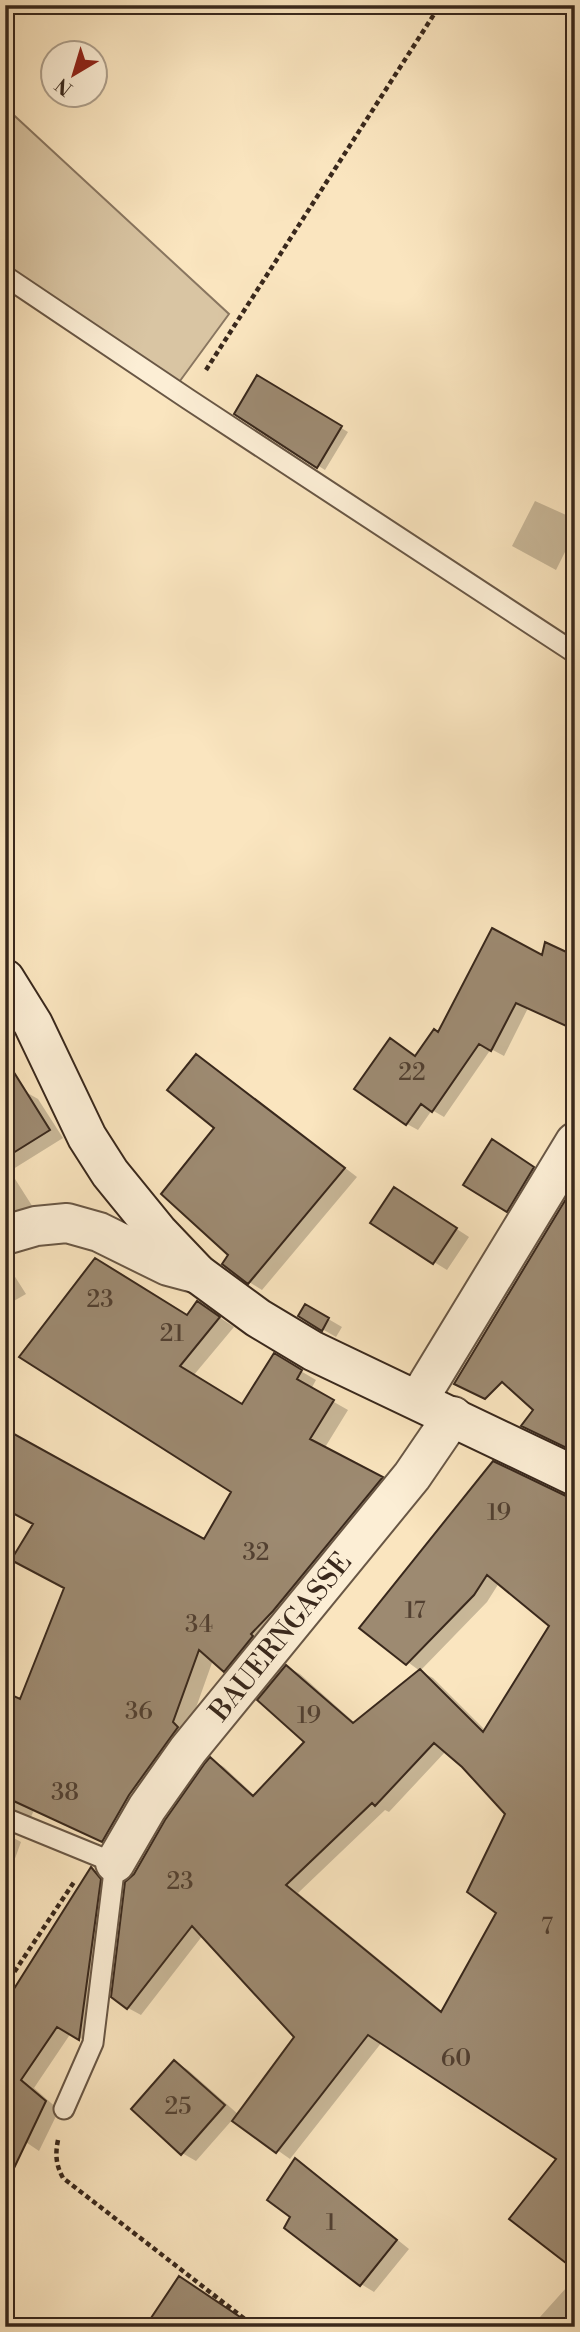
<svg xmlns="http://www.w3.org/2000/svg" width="580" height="2332" font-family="'Libre Bodoni',serif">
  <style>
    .green { fill: #d9c5a3; stroke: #897660; stroke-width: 2 }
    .shadow { fill: #0003; fill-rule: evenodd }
    .building { fill: #9d8a71; stroke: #39281c; stroke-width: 2; fill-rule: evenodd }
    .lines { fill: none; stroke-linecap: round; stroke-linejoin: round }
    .lane-casing { stroke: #695745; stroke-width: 23 }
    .street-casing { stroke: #695745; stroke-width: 42 }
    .secondary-casing { stroke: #39281c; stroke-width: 42 }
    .path { stroke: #39281c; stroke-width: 4.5; stroke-dasharray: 5 3.5; stroke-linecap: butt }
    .lane { stroke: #fceed5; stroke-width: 19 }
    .street { stroke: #fceed5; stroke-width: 38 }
    .secondary { stroke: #fceed5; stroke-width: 38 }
    .labels { text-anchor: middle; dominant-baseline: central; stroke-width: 6; stroke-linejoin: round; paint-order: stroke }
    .number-label { font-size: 24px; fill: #524031 }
    .street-label { font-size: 28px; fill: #39281c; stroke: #fceed5 }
  </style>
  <rect width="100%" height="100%" fill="#fae5bf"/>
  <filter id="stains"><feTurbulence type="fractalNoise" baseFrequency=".00286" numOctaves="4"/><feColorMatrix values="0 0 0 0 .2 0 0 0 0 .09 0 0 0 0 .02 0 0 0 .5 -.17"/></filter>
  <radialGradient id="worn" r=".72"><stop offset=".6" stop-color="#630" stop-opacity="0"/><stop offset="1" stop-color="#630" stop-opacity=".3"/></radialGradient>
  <path class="green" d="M 5,107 L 229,314 L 177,385 L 5,268 Z"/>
  <path class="shadow" d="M 258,378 L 348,432 L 325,470 L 236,414 Z
    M 535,501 L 575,519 L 575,532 L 556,570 L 512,546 Z
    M 493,931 L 528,1008 L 504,1056 L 491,1049 L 444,1117 L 432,1110 L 418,1130 L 407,1124 L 402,1047 L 417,1057 L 439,1034 Z
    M 196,1056 L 210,1064 L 357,1177 L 262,1290 L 249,1282 L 231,1255 L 216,1128 Z
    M 24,1091 L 38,1099 L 63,1138 L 10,1171 L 36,1212 L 5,1226 L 5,1103 Z
    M 492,1142 L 540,1172 L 515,1214 L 466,1184 Z
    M 408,1197 L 469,1237 L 447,1270 L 434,1262 Z
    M 5,1261 L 26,1294 L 5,1306 Z
    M 198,1303 L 234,1327 L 193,1376 L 243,1406 L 275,1356 L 316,1380 L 311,1389 L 348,1410 L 324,1449 L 397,1487 L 240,1679 L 213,1660 L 187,1733 L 118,1850 L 34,1810 L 31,1817 L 20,1814 L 12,1817 L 8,1829 L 10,1836 L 21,1842 L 5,1886 L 5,1694 L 21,1701 L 204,1542 L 234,1492 L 21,1357 L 188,1317 Z
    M 306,1306 L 342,1327 L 336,1337 L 300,1316 Z
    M 565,1497 L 558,2159 L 382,2042 L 290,2159 L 233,2119 L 196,2161 L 182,2153 L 175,2062 L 188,2070 L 239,2115 L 297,2037 L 203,1935 L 141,2015 L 128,2008 L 135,1875 L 211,1759 L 224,1767 L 255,1796 L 306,1742 L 287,1667 L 300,1674 L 355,1723 L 420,1671 L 361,1628 ZM 499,1583 L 551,1626 L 486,1731 L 433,1678 L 420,1671 L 487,1602 ZM 446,1751 L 463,1766 L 507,1813 L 498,1912 L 443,2012 L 298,1893 L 385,1810 L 389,1812 Z
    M 92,1869 L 108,1878 L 93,2045 L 71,2033 L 34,2088 L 59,2110 L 39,2151 L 5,2128 L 5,1999 L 10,2001 Z
    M 295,2160 L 308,2168 L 409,2249 L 374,2292 L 361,2284 L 293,2217 Z
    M 575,2278 L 575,2327 L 531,2327 Z"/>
  <path class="building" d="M 257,375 L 342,426 L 317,468 L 234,414 Z
    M 492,928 L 542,955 L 545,942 L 575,956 L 575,1030 L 516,1003 L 491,1051 L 479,1044 L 432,1112 L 421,1104 L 406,1125 L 354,1089 L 390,1038 L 415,1056 L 434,1029 L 438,1032 Z
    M 196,1054 L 345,1168 L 248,1284 L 222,1264 L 228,1255 L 161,1194 L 214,1128 L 167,1090 Z
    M 5,1058 L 50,1130 L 5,1158 Z
    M 492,1139 L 534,1167 L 507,1212 L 463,1185 Z
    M 575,1184 L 575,1452 L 521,1426 L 533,1410 L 502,1382 L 485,1399 L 454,1384 Z
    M 394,1187 L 457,1228 L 433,1264 L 370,1223 Z
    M 95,1258 L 187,1315 L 197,1301 L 220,1317 L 180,1366 L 242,1404 L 274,1353 L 302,1370 L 297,1379 L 334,1400 L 310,1439 L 383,1477 L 273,1611 L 251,1634 L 253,1636 L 224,1672 L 199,1650 L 173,1722 L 178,1727 L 129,1795 L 102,1842 L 5,1797 L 5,1692 L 20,1699 L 64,1588 L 11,1560 L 33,1524 L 5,1509 L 5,1429 L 204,1539 L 231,1492 L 19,1357 Z
    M 305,1304 L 329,1318 L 322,1331 L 298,1316 Z
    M 493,1461 L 566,1496 L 575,1498 L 575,2270 L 509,2219 L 556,2159 L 368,2035 L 276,2153 L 232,2121 L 294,2037 L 192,1926 L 127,2009 L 111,1997 L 125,1882 L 134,1874 L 165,1820 L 205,1763 L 210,1757 L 253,1796 L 304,1742 L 257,1700 L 286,1665 L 353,1723 L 420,1669 L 483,1732 L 549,1626 L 487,1575 L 474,1595 L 406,1665 L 359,1628 ZM 434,1743 L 462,1767 L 505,1814 L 467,1892 L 496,1913 L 441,2012 L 286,1885 L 372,1803 L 375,1806 Z
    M 91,1867 L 101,1879 L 79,2040 L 57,2027 L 21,2080 L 46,2101 L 5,2187 L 5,2003 Z
    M 174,2060 L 225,2105 L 181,2155 L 131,2109 Z
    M 295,2158 L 397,2240 L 360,2286 L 284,2228 L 290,2217 L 267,2200 Z
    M 179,2276 L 255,2327 L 145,2327 Z"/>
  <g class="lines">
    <defs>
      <path id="lane" d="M 5,276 L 188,399 L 575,653
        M 5,1818 L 115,1863 L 93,2043 L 64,2109"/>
      <path id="street" d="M 5,1235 L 36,1226 L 67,1223 L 99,1232 L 168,1266 L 198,1274
        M 418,1400 L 575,1142
        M 115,1863 L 147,1808 L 188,1750 L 412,1476 L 453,1416"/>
      <path id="secondary" d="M 5,979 L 33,1024 L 87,1137 L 110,1173 L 158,1232 L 198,1274 L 258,1318 L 313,1351 L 575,1476"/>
    </defs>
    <use href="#lane" class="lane-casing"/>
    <use href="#street" class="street-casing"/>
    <use href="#secondary" class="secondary-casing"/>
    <path class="path" d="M 206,370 L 440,5
      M 5,1986 L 74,1882
      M 58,2140 C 55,2155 56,2165 63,2178 L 255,2327"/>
    <use href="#lane" class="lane"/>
    <use href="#street" class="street"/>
    <use href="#secondary" class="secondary"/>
  </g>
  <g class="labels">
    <g class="number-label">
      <text x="412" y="1073">22</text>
      <text x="100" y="1300">23</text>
      <text x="172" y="1334">21</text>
      <text x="499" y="1513">19</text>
      <text x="256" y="1553">32</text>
      <text x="415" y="1611">17</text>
      <text x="199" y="1625">34</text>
      <text x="139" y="1712">36</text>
      <text x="309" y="1716">19</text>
      <text x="65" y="1793">38</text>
      <text x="180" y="1882">23</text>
      <text x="547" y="1927">7</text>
      <text x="456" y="2059">60</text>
      <text x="178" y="2107">25</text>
      <text x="331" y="2223">1</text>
    </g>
    <g class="street-label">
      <text transform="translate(281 1637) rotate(-51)">BAUERNGASSE</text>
    </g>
  </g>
  <rect width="580" height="2332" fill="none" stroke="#fae5bf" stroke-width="28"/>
  <rect x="7" y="7" width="566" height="2318" fill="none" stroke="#39281c" stroke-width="3.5"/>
  <rect x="14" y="14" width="552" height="2304" fill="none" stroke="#39281c" stroke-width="2"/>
  <g transform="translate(74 74) rotate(218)"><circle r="33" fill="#fceed5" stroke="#ae9f8b" stroke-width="2"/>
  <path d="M0-5L12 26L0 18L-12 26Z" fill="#8f2418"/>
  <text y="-10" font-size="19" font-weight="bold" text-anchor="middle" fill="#39281c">N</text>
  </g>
  <rect width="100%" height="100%" filter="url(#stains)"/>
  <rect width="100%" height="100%" fill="url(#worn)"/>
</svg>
